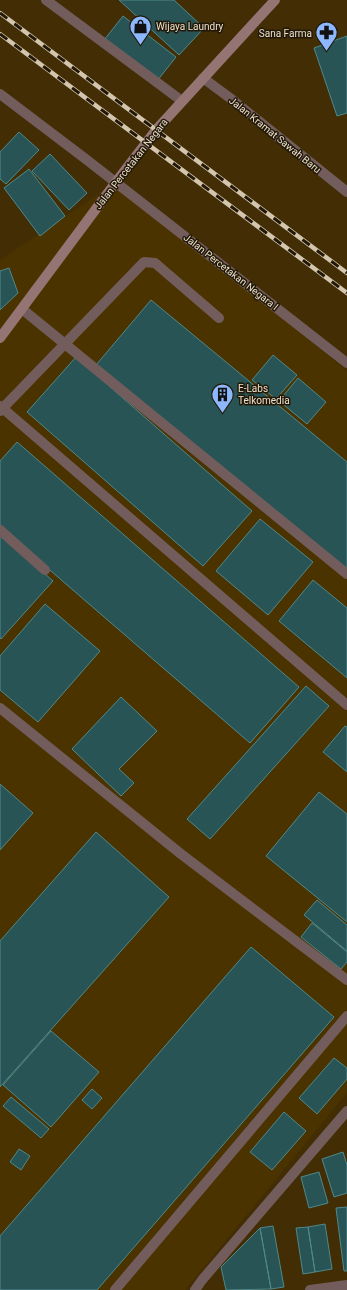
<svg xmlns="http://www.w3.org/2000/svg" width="347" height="1290" font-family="Roboto,sans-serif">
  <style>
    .built { fill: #4b3300 }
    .building { fill: #285456; stroke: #4f898b }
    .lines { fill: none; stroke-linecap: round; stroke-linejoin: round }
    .service { stroke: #725d5c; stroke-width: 10 }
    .minor { stroke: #725d5c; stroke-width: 10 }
    .tertiary { stroke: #725d5c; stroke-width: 10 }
    .secondary { stroke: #957474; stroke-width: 10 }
    .rail-casing { stroke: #d3c5ae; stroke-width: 4.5 }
    .rail { stroke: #211808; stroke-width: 3; stroke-dasharray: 9; stroke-linecap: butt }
    .labels { text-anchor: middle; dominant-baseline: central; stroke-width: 3; stroke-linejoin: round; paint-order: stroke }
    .poi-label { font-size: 10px; fill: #ede0cc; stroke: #211808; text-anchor: start }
    .street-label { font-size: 10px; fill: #ede0cc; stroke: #211808 }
  </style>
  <rect width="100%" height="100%" fill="#422d05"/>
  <path class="built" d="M 118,181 L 347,371 L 347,1093 L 185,1290 L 0,1290 L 0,260 Z"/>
  <path class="building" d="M 119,0 L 174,0 L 204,28 L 179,55 Z
    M 123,16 L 176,57 L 157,81 L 104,40 Z
    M 347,36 L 347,113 L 337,116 L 314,48 Z
    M 19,132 L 39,150 L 6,184 L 0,179 L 0,152 Z
    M 50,154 L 87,193 L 69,210 L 32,171 Z
    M 29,169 L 65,216 L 40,236 L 4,188 Z
    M 9,268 L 18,293 L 0,310 L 0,271 Z
    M 151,300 L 347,462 L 347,573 L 96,365 Z
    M 273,355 L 297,375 L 276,399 L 252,380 Z
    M 76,357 L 252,511 L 203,566 L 27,412 Z
    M 298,378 L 326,402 L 307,424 L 279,401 Z
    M 17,442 L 299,687 L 250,743 L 0,527 L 0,461 Z
    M 260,519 L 313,562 L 268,615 L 216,571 Z
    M 0,534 L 53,581 L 1,639 L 0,638 Z
    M 313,580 L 347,608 L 347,678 L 279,621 Z
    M 45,604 L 100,651 L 38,722 L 0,690 L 0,656 Z
    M 306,686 L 329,706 L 210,839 L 187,819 Z
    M 121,697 L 157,731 L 119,769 L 134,783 L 121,796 L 72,749 Z
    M 345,726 L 347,727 L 347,772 L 323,752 Z
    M 0,784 L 33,813 L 0,850 Z
    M 319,792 L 347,814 L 347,922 L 266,856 Z
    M 96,832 L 169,897 L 0,1087 L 0,941 Z
    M 317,900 L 347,925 L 347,951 L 304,915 Z
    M 312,923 L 347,952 L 347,962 L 341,969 L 301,937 Z
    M 251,947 L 334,1017 L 97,1290 L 0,1290 L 0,1236 Z
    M 51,1031 L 99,1072 L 51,1127 L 3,1085 Z
    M 334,1058 L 347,1068 L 347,1079 L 317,1114 L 299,1098 Z
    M 92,1089 L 102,1098 L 92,1109 L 82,1100 Z
    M 11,1097 L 49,1129 L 41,1138 L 3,1106 Z
    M 284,1112 L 306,1131 L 272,1170 L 250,1152 Z
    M 19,1149 L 30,1156 L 21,1170 L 10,1162 Z
    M 343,1152 L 347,1165 L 347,1193 L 334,1197 L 322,1159 Z
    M 319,1172 L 328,1203 L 309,1208 L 301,1177 Z
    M 347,1207 L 347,1271 L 344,1271 L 336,1208 Z
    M 325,1224 L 332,1269 L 315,1272 L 308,1227 Z
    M 273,1226 L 284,1287 L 271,1289 L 260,1228 Z
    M 308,1227 L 315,1272 L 303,1274 L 296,1228 Z
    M 260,1228 L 271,1289 L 226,1290 L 221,1267 Z"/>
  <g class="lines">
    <path class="service" d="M 22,309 L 347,574
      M 0,406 L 347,705
      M 0,411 L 144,262 L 155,263 L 219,318
      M 0,530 L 45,570
      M 0,708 L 181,854 L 347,980
      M 115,1290 L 347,1016"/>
    <path class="minor" d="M 46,0 L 182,101
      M 0,94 L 87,160 L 347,363
      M 195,1290 L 202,1280 L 347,1111
      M 310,1290 L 347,1285"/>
    <path class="tertiary" d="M 203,78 L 230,98 L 347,192"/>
    <path class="secondary" d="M 0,338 L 116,182 L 156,130 L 275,0"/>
    <defs>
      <path id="rail" d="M 0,13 L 347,273
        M 0,34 L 347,293"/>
    </defs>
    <use href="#rail" class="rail-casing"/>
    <use href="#rail" class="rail"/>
  </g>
  <defs>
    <symbol id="shop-pin" viewBox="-11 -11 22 30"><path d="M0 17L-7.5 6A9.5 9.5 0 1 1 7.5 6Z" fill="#8eb8fd" stroke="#211808"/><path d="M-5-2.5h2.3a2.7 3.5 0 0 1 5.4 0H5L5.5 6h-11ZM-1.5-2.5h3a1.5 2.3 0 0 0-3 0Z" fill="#111"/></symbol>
    <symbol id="pharmacy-pin" viewBox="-11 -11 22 30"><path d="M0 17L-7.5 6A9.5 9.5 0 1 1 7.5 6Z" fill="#8eb8fd" stroke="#211808"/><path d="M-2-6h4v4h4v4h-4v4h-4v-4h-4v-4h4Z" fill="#111"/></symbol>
    <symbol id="building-pin" viewBox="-11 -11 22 30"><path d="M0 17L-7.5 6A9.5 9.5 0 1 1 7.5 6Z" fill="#8eb8fd" stroke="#211808"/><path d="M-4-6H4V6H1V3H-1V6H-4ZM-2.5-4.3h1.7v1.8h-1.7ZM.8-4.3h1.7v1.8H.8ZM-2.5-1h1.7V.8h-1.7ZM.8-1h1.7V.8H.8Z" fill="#111"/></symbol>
  </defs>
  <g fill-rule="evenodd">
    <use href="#shop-pin" x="128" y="14" width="25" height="34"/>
    <use href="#pharmacy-pin" x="314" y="20" width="25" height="34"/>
    <use href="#building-pin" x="210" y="382" width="25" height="34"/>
  </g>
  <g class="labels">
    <g class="poi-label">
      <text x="156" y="26">Wijaya Laundry</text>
      <text x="312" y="33" text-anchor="end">Sana Farma</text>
      <text x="238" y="388">E-Labs<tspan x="238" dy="12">Telkomedia</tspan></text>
    </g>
    <g class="street-label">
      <text transform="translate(275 135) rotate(39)">Jalan Kramat Sawah Baru</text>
      <text transform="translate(131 164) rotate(-52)">Jalan Percetakan Negara</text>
      <text transform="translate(231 272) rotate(38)">Jalan Percetakan Negara I</text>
    </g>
  </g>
</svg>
